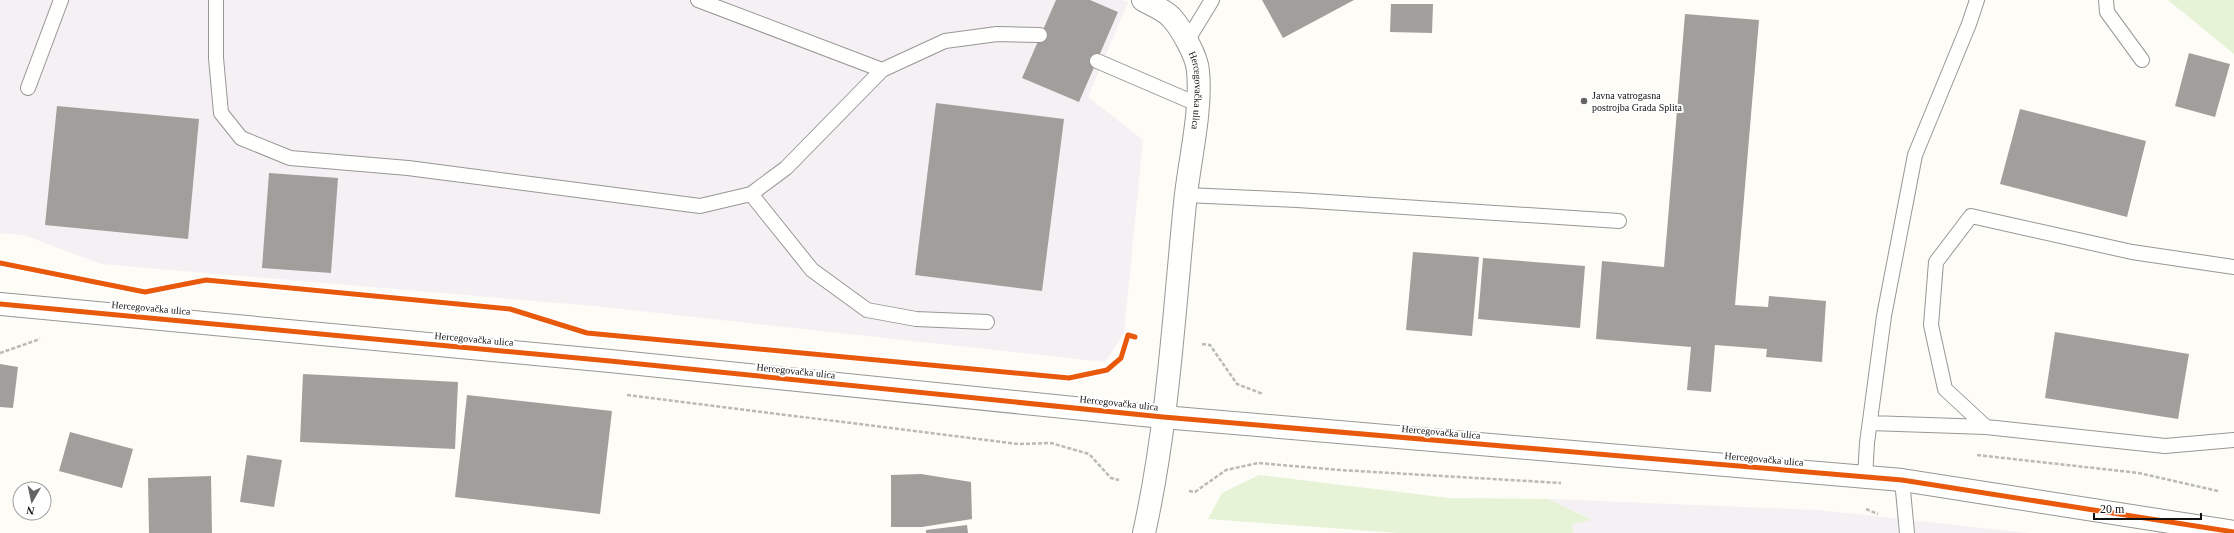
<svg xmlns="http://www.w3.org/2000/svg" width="2234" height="533" font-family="Georgia,serif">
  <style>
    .industrial { fill: #f5f0f3 }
    .green { fill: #e7f3d7 }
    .building { fill: #a19f9c }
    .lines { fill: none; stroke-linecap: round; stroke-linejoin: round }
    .service-casing { stroke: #979795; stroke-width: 16 }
    .minor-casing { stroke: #979795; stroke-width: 24 }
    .path { stroke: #b9b9b8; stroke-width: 2.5; stroke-dasharray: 4 2; stroke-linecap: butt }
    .service { stroke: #fffffe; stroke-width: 14 }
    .minor { stroke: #fffffe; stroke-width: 22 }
    .cycleway-casing { stroke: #fff; stroke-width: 8 }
    .cycleway { stroke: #e8590c; stroke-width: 5 }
    .poi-dot { fill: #646362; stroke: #fff; stroke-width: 1.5 }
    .labels { text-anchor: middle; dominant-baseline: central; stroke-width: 4; stroke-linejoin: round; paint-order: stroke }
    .street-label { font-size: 10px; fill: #111; stroke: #fff }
    .poi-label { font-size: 10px; fill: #111; stroke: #fff; text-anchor: start }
  </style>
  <rect width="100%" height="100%" fill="#fdfcf7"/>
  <path class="industrial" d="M 0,0 L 1122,0 L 1128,2 L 1088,97 L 1143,140 L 1124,333 L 1105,362 L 594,306 L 101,264 L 24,235 L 0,233 Z
    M 1548,499 L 1818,510 L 2028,533 L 1573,533 L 1572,524 L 1591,519 Z"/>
  <path class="green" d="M 2168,0 L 2234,0 L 2234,54 Z
    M 1259,475 L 1449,498 L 1548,499 L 1592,520 L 1572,524 L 1573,533 L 1398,533 L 1208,519 L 1222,493 Z"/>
  <path class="building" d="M 1056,0 L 1090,0 L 1118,12 L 1079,102 L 1022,78 Z
    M 1262,0 L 1354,0 L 1283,38 Z
    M 1391,4 L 1433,4 L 1432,33 L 1390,32 Z
    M 1685,14 L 1759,20 L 1735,305 L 1768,307 L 1769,296 L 1826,301 L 1822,362 L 1766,357 L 1767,349 L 1715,345 L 1711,392 L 1687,390 L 1691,347 L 1596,339 L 1602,261 L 1664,267 Z
    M 2189,53 L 2230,64 L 2215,117 L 2175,106 Z
    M 936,103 L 1064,119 L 1042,291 L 915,275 Z
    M 57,106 L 199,119 L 188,239 L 45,225 Z
    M 2020,109 L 2146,141 L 2127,217 L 2000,184 Z
    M 269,173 L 338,178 L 331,273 L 262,268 Z
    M 1413,252 L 1479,257 L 1472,336 L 1406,330 Z
    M 1483,258 L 1585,266 L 1580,328 L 1478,319 Z
    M 2055,332 L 2189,354 L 2178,419 L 2045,398 Z
    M 0,364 L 18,367 L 13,408 L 0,407 Z
    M 303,374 L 458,382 L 455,449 L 300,442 Z
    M 467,395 L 612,411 L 600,514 L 455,497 Z
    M 70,432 L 133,449 L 122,488 L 59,471 Z
    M 247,455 L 282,460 L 274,507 L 240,502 Z
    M 921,474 L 971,482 L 972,519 L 922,527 L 891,527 L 891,475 Z
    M 211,476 L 212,533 L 149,533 L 148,478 Z
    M 967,525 L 968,533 L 926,533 L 926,530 Z"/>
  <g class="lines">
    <defs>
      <path id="service" d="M 216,0 L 216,58 L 221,113 L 241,138 L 290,158 L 408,168 L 700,206 L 751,194 L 786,168 L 882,70
        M 698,0 L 882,70 L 945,41 L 997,34 L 1040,35
        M 2106,0 L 2107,12 L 2142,60
        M 1187,41 L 1212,0
        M 1097,61 L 1197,104
        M 28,88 L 61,0
        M 751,194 L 812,270 L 867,310 L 916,319 L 987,322
        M 1186,195 L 1297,200 L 1619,221
        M 1870,423 L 1986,427 L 2165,446 L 2234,440
        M 1986,427 L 1945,389 L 1931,325 L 1936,262 L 1971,216 L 2132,252 L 2234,267
        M 1865,477 L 1867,443 L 1884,316 L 1915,155 L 1969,24 L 1977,0
        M 1902,480 L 1907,533"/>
      <g id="minor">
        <path id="s1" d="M 1143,0 C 1152,5 1164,10 1171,17 C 1181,28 1197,56 1198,71 C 1202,111 1189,162 1185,203 C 1174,313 1168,425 1144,533"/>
        <path d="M 0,304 L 610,361 L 1163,417 L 1902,480 L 2234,532"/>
      </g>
    </defs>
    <use href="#service" class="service-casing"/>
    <use href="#minor" class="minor-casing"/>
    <path class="path" d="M 0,263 L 84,280
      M 166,288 L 206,280 L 390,296 L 510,309 L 560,324
      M 1202,344 L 1210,345 L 1237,384 L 1263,394
      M 0,353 L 40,339
      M 1077,376 C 1111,368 1116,370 1128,335 L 1135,337
      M 627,395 L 1018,444 L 1051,443 L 1089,454 L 1111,478 L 1119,480
      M 1977,455 L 2139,473 L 2218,491
      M 1189,491 L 1195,492 L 1226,470 L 1258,463 L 1340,470 L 1561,483
      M 1866,509 L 1878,514"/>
    <use href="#service" class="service"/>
    <use href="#minor" class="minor"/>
    <defs>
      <path id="cycleway" d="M 0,263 L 145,292 L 206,280 L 510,309 L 587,333 L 1069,378 L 1107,370 L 1121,358 L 1128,335 L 1135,337
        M 0,304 L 610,361 L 1163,417 L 1902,480 L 2234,532"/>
    </defs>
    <use href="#cycleway" class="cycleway-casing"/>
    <use href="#cycleway" class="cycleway"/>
  </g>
  <circle class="poi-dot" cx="1584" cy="101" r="4"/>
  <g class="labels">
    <g class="street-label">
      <text stroke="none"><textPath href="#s1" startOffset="113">Hercegovačka ulica</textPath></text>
      <text transform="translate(151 308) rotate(5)">Hercegovačka ulica</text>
      <text transform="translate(474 339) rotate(5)">Hercegovačka ulica</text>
      <text transform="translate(796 371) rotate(6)">Hercegovačka ulica</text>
      <text transform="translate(1119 403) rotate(6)">Hercegovačka ulica</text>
      <text transform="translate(1441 432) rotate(5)">Hercegovačka ulica</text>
      <text transform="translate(1764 459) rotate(5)">Hercegovačka ulica</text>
    </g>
    <g class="poi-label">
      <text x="1592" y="95">Javna vatrogasna<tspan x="1592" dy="12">postrojba Grada Splita</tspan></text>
    </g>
  </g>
  <g transform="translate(32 501) rotate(189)"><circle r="19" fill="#ffffff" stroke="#a0a0a0"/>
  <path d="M0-3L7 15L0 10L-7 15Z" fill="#646362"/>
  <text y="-6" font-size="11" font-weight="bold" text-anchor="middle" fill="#111111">N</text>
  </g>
  <path d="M2094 513v6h107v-6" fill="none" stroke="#111111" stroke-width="2"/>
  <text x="2100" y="513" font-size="12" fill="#111111" stroke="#ffffff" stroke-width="3" paint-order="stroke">20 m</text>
</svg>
